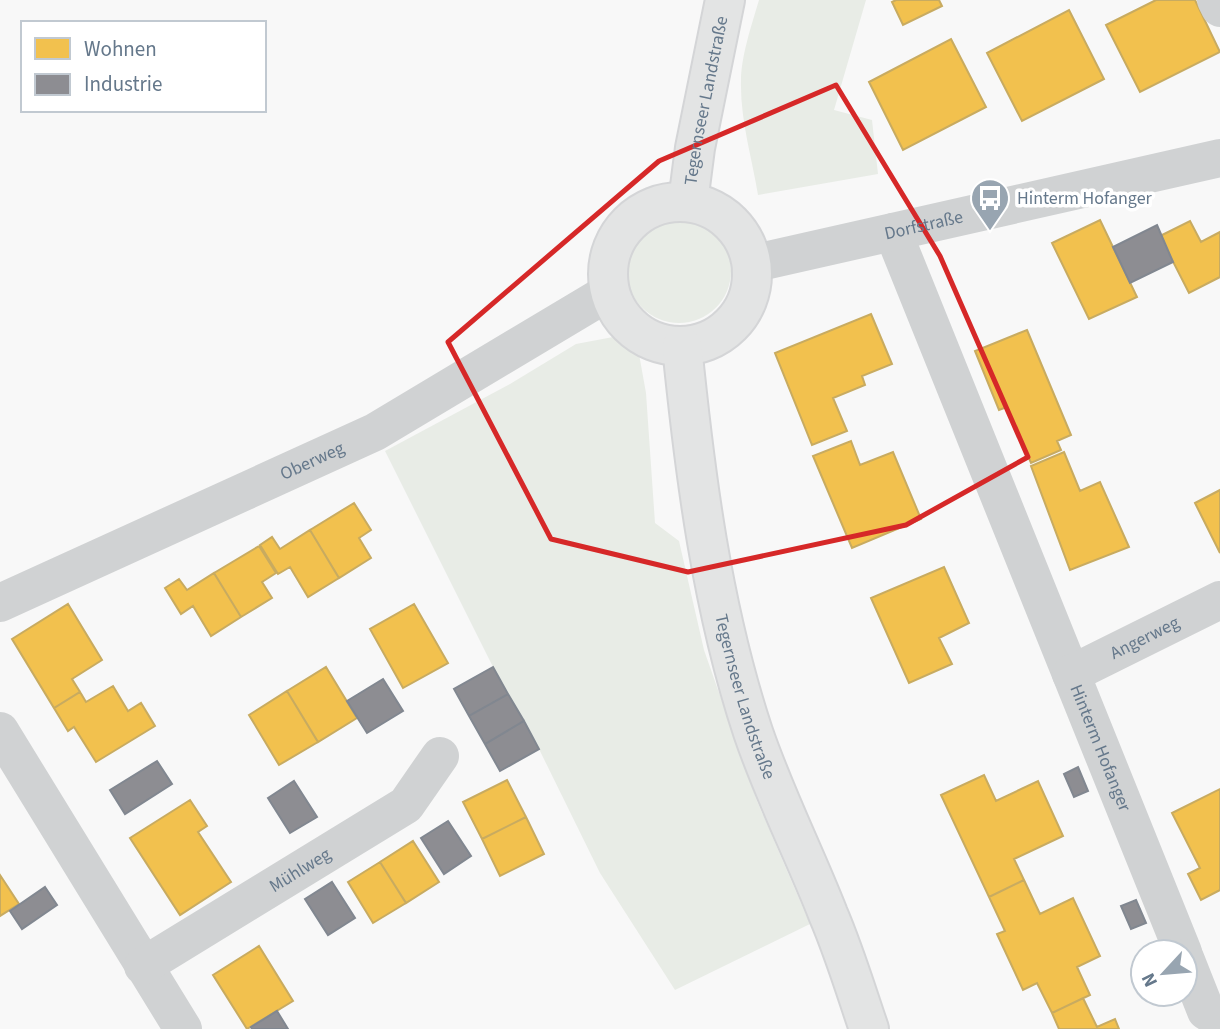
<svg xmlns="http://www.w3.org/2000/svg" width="1220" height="1029" font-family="'Source Sans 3',sans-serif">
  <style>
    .green { fill: #e8ece6 }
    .homes { fill: #f2c14e; stroke: #c8ab60; stroke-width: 2 }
    .industry { fill: #8d8d92; stroke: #818790; stroke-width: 2 }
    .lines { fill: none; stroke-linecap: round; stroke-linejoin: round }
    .major-casing { stroke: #d4d5d7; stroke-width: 42 }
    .minor { stroke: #d0d2d3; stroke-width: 38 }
    .major { stroke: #e3e4e4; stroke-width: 38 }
    .marked { fill: none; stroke: #d62828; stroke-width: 5; stroke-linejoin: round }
    .labels { text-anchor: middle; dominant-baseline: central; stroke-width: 7; stroke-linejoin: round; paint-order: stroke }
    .street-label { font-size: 18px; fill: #65788b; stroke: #fff }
    .poi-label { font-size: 18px; fill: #65788b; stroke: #fff; text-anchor: start }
  </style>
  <rect width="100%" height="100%" fill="#f8f8f8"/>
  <path class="green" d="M 759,0 L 866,0 L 834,110 L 872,120 L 878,174 L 758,195 C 752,158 740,119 741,81 C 741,56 752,24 759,0 Z
    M627 271a52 52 0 1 1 104 0a52 52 0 1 1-104 0Z
    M 613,337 L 639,354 L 646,393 L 655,523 L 679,541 L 704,650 L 757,801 L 810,924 L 675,990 L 600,873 L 539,749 L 493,667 L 385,451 L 510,384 L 576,344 Z"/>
  <path class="homes" d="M 896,0 L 939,0 L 942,6 L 903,25 L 892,2 Z
    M 1156,0 L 1195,0 L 1220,52 L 1140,92 L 1106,25 Z
    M 1069,10 L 1104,79 L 1022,121 L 987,53 Z
    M 951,39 L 986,107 L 903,150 L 869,82 Z
    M 1100,220 L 1137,297 L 1089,319 L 1052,243 Z
    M 1190,221 L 1201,242 L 1220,232 L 1220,277 L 1189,293 L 1160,236 Z
    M 871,314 L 892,364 L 862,376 L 865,385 L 833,398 L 847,431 L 812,445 L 775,353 Z
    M 1027,330 L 1071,435 L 1057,441 L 1061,450 L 1031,463 L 1007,407 L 999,410 L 975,351 Z
    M 851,441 L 860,465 L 893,452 L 921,519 L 852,548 L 813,456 Z
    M 1064,452 L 1080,491 L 1100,482 L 1129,547 L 1070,570 L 1031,466 Z
    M 1220,490 L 1220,553 L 1195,503 Z
    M 354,503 L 371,530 L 359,538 L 371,558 L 339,578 L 310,530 Z
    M 310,530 L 339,578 L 308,597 L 290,567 L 278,574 L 260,545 L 272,537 L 280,549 Z
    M 259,546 L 276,573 L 262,582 L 272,598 L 241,617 L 214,573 Z
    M 944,567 L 969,623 L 939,638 L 952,664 L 909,683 L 871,598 Z
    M 214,573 L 241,617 L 211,636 L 193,606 L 181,614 L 165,588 L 179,579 L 187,590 Z
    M 68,604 L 102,660 L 72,679 L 80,692 L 54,708 L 12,639 Z
    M 414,604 L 448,663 L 403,688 L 370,629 Z
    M 326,667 L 357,718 L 318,742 L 287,691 Z
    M 113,686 L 128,711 L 141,703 L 155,726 L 96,762 L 74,727 L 68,731 L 54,708 L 80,692 L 86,702 Z
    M 287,691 L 318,742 L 279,765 L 249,715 Z
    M 984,775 L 996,801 L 1038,781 L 1063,836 L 1014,859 L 1024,880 L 989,897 L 941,795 Z
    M 507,780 L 526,817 L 482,839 L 463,802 Z
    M 1220,789 L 1220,890 L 1201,900 L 1188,874 L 1200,868 L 1172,813 Z
    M 190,800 L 207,826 L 198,832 L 231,882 L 180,915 L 130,838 Z
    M 526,817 L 544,854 L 500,876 L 482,839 Z
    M 413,841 L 439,882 L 406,903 L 380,862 Z
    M 380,862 L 406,903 L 373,923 L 348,882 Z
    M 0,875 L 19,904 L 0,916 Z
    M 1024,880 L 1040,914 L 1073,898 L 1100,956 L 1077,967 L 1090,995 L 1052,1013 L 1037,983 L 1023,990 L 997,934 L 1005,931 L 989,897 Z
    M 259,946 L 293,1001 L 247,1029 L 213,975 Z
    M 1083,998 L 1097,1027 L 1115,1019 L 1119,1029 L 1059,1029 L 1052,1013 Z"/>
  <path class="industry" d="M 1157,225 L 1173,262 L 1130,283 L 1113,247 Z
    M 493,667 L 508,694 L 469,716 L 454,689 Z
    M 383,679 L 403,711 L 367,733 L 347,701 Z
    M 508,694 L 524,721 L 485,744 L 469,716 Z
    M 524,721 L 539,749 L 500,771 L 485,744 Z
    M 157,761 L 172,784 L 125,814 L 110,790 Z
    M 1078,767 L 1088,791 L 1074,797 L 1064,774 Z
    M 294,781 L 317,817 L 290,833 L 268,798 Z
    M 448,821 L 471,856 L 444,874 L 421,838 Z
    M 332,882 L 355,918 L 328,935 L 305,899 Z
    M 45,887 L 57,905 L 22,929 L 10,911 Z
    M 1136,900 L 1146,923 L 1131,929 L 1121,906 Z
    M 277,1011 L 288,1029 L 252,1029 L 251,1027 Z"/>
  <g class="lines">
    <defs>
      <g id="major">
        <path id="s6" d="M 688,202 L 695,148 L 725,0"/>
        <circle cx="680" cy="274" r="72"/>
        <path id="s7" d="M 682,346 C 695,476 712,608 753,732 C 774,794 804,853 828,914 C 844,951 856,991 869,1029"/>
      </g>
    </defs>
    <use href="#major" class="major-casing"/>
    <g class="minor">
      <path d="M 1216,0 L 1220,8"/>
      <path id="s1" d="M 893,232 L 1183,952"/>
      <path id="s2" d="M 751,264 L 1220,158"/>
      <path id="s3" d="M 0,603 L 375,432 L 609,292"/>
      <path id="s4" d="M 1071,674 L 1220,600"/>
      <path d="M 0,731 L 183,1029"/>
      <path d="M 1185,958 L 1206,1011 L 1220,1020"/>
      <path id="s5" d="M 143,966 L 406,805 L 440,756"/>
    </g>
    <use href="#major" class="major"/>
  </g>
  <path class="marked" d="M 836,85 L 940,256 L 1028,457 L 906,525 L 688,572 L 551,539 L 448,342 L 659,161 Z"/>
  <defs>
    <symbol id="bus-pin" viewBox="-11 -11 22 30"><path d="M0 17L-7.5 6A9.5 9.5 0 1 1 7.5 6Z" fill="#98a5b1" stroke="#fff"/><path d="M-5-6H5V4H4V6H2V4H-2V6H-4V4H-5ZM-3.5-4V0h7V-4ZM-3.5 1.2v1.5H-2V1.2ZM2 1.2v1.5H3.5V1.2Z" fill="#fff"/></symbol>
  </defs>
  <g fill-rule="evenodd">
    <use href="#bus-pin" x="968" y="176" width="44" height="60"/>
  </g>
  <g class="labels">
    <g class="street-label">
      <text stroke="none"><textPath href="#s6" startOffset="103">Tegernseer Landstraße</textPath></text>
      <text stroke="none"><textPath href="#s2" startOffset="177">Dorfstraße</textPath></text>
      <text stroke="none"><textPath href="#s3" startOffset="343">Oberweg</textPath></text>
      <text stroke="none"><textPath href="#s4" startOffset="82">Angerweg</textPath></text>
      <text stroke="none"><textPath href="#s7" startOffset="357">Tegernseer Landstraße</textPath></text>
      <text stroke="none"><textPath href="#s1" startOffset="556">Hinterm Hofanger</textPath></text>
      <text stroke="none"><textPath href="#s5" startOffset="184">Mühlweg</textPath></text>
    </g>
    <g class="poi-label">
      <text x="1017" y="198">Hinterm Hofanger</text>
    </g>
  </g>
  <rect x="21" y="21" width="245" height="91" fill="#ffffff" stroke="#c1c9d1" stroke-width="2"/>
  <rect x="35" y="38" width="35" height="21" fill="#f2c14e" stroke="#c1c9d1" stroke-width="2"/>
  <text x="84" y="56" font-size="21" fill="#65788b">Wohnen</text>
  <rect x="35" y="74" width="35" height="21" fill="#8d8d92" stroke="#c1c9d1" stroke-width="2"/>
  <text x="84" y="91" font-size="21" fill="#65788b">Industrie</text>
  <g transform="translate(1164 973) rotate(244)"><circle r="33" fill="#ffffff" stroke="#c1c9d1" stroke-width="2"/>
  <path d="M0-5L12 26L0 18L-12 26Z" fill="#98a5b1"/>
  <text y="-10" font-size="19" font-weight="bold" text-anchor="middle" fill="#65788b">N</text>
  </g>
</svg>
